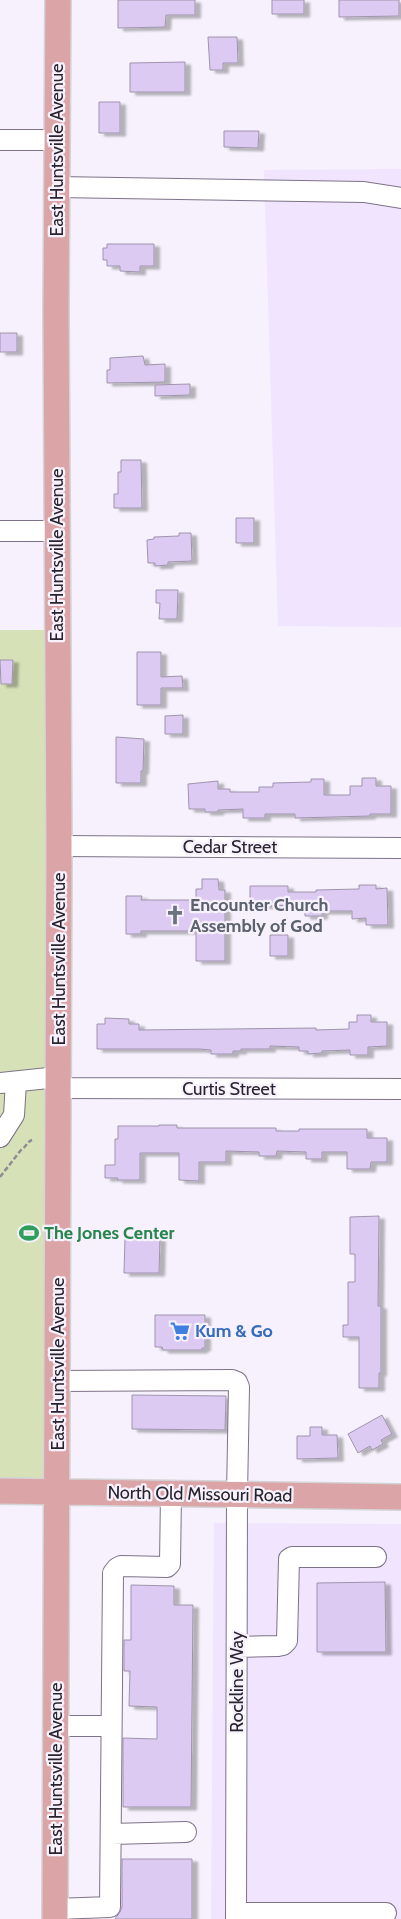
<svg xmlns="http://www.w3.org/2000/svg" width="401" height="1919" font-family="Cabin,sans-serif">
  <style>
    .built { fill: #f1e4ff }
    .green { fill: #d6e1b7 }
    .building { fill: #dccaf2; stroke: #9f94ac; filter: url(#shadow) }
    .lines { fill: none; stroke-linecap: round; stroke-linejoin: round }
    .minor-casing { stroke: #7d7289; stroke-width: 22 }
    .major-casing { stroke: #d4d3d5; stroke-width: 28 }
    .path { stroke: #8f8b95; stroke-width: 2.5; stroke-dasharray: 5 2.5; stroke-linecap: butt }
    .minor { stroke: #fff; stroke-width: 20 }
    .major { stroke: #dba4a6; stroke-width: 25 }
    .labels { text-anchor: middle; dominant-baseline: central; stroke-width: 4.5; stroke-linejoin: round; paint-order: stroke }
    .street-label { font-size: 18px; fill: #28242d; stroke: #f6f1fc }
    .worship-label { font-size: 18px; font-weight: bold; fill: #5b616d; stroke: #f6f1fc; text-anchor: start }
    .leisure-label { font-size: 18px; font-weight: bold; fill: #27864d; stroke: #f6f1fc; text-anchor: start }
    .shop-label { font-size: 18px; font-weight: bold; fill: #366cbe; stroke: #f6f1fc; text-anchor: start }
  </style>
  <defs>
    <filter id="shadow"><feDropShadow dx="5.5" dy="3" stdDeviation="1" flood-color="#0004"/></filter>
  </defs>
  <rect width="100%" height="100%" fill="#f6f1fc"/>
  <path class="built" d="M 401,169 L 401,627 L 278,626 L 264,170 Z
    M 214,1523 L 401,1524 L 401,1919 L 211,1919 Z"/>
  <path class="green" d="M 0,630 L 57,630 L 57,1493 L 0,1491 Z"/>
  <path class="building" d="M 118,0 L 195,0 L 195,15 L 166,15 L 165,27 L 118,28 Z
    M 272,0 L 304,0 L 304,14 L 272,14 Z
    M 339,0 L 399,0 L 399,16 L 339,17 Z
    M 208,37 L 237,37 L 238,63 L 223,63 L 223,70 L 210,70 Z
    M 185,62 L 185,92 L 130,92 L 130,63 Z
    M 99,102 L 120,102 L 120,133 L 99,133 Z
    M 224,131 L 259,131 L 258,148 L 224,147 Z
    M 107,244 L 154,244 L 154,266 L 140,266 L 140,272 L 120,271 L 120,266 L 107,266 L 107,260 L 103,260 L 103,248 L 107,248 Z
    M 0,333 L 17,333 L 17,352 L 0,352 Z
    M 143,356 L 145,365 L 165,364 L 165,382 L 107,383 L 107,370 L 110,370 L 110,358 Z
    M 190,384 L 190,395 L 155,396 L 155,385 Z
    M 121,460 L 141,460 L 142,508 L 114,508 L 114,494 L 118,494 L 118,472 L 121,472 Z
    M 236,518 L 254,518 L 254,543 L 236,543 Z
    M 179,533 L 191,533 L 192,561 L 168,562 L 168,565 L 155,566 L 155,563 L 148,563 L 147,540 L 154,539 L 154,537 L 179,536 Z
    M 156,590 L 178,590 L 177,619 L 159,619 L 160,603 L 156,603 Z
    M 137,652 L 161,652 L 161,677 L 182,676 L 183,688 L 161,688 L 161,705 L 137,705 Z
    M 0,660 L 13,660 L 12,684 L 1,684 Z
    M 183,715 L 183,734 L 165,734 L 165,716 Z
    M 116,737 L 144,739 L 143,771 L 141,771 L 141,783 L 116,783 Z
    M 362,778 L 376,778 L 376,786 L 391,786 L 391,814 L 370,814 L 370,816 L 295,818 L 295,814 L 265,814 L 265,818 L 243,818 L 243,809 L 218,810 L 218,812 L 205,812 L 205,809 L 189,809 L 188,784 L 218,781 L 218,789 L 230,789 L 230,792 L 259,792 L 259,787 L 273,787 L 273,783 L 311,782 L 311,779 L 324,779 L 324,795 L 350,795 L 350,786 L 362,786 Z
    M 202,879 L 218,879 L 219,890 L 225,890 L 225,961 L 196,961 L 196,931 L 141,931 L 141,934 L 126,934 L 126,896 L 142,896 L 141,900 L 196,900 L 196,889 L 202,889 Z
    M 359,885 L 376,885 L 376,889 L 387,888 L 388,925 L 366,925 L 366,918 L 352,919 L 352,911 L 322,911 L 322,916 L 305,916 L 305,910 L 300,910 L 300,906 L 250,905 L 250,886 L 288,886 L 288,892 L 316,892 L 316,890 L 359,889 Z
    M 270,935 L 288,935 L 288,956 L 270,956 Z
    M 357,1015 L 371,1015 L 371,1022 L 387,1022 L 387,1046 L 368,1047 L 368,1055 L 350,1055 L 350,1050 L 322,1051 L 322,1053 L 308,1054 L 308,1051 L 299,1051 L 299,1047 L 270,1046 L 270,1049 L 241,1049 L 241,1051 L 233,1051 L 233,1054 L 211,1054 L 211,1050 L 199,1049 L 97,1049 L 97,1024 L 105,1024 L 105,1018 L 129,1019 L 129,1024 L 139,1024 L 139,1030 L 316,1028 L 316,1030 L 349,1029 L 349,1022 L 357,1022 Z
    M 159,1125 L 177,1125 L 177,1128 L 276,1128 L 276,1131 L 299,1131 L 299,1129 L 367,1129 L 367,1138 L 387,1138 L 387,1162 L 371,1162 L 370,1169 L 347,1169 L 347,1152 L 322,1152 L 322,1159 L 306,1159 L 306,1152 L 277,1151 L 276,1156 L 259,1156 L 259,1152 L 226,1151 L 226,1162 L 199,1162 L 199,1181 L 179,1180 L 179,1153 L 140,1153 L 140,1180 L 117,1180 L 118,1178 L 105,1178 L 105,1165 L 115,1165 L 115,1139 L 118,1139 L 118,1126 L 159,1126 Z
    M 379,1216 L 378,1306 L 381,1306 L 381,1373 L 379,1373 L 379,1388 L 359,1388 L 359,1337 L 343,1337 L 343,1325 L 348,1325 L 348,1282 L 355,1282 L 355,1254 L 350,1254 L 350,1217 Z
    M 125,1238 L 160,1238 L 159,1273 L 124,1273 Z
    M 155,1315 L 205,1315 L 205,1348 L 202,1348 L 202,1350 L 163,1350 L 162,1347 L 155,1347 Z
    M 132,1395 L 226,1396 L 225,1430 L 132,1429 Z
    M 382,1415 L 392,1434 L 381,1440 L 383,1444 L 372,1450 L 370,1446 L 358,1453 L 348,1434 Z
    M 310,1427 L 322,1427 L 322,1435 L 337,1435 L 338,1458 L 297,1459 L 297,1436 L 310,1436 Z
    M 385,1582 L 386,1652 L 317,1652 L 317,1583 Z
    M 131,1585 L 174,1586 L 174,1605 L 193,1605 L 191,1807 L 123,1807 L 123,1738 L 157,1739 L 157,1707 L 129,1706 L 130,1671 L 124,1671 L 124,1640 L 131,1640 Z
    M 122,1859 L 192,1859 L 192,1919 L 115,1919 L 120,1912 L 122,1907 Z"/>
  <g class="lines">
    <defs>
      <path id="minor" d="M 0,140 L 57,140
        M 57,187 L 364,192 L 401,198
        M 0,531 L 58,531
        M 59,846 L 401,848
        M 0,1083 L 58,1077
        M 58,1088 L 401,1089
        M 0,1137 L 14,1115 L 16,1082
        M 58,1381 L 232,1380 L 237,1382 L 239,1387 L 237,1495 L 236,1919
        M 237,1647 L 278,1646 L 283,1645 L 287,1641 L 289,1559 L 292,1557 L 376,1557
        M 56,1726 L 111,1726
        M 111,1834 L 186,1832
        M 55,1909 L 110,1907 L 113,1573 L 117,1568 L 121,1566 L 167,1567 L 170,1564 L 171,1494
        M 236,1913 L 386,1913"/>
      <path id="major" d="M 0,1491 L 401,1497
        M 55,1919 L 59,846 L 56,310 L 58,0"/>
    </defs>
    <use href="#minor" class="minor-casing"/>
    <use href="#major" class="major-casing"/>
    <path class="path" d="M 0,1177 L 21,1150 C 26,1147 27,1142 32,1140"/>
    <use href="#minor" class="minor"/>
    <use href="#major" class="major"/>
  </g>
  <defs>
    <symbol id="church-bare" viewBox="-9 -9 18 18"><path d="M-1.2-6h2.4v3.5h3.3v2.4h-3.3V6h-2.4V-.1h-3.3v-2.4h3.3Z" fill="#6b7280" stroke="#f6f1fc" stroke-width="2.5" paint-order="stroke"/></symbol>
    <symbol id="stadium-bare" viewBox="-9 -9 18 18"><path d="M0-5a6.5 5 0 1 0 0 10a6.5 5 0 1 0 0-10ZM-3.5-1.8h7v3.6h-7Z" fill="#2e9e5b" stroke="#f6f1fc" stroke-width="2.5" paint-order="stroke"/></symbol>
    <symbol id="supermarket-bare" viewBox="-9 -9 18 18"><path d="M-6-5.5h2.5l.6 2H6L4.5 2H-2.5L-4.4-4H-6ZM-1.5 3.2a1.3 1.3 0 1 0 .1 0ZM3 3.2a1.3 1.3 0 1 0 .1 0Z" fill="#3f7fe0" stroke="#f6f1fc" stroke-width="2.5" paint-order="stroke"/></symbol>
  </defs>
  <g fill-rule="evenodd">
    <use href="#church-bare" x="161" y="901" width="28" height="28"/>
    <use href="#stadium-bare" x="15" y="1219" width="28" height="28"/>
    <use href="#supermarket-bare" x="166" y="1317" width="28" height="28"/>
  </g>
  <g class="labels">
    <g class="street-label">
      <text transform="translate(57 150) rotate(-90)">East Huntsville Avenue</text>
      <text transform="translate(57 555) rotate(-90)">East Huntsville Avenue</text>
      <text x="230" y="847">Cedar Street</text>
      <text transform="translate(59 959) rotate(-90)">East Huntsville Avenue</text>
      <text x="229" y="1089">Curtis Street</text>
      <text transform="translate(58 1364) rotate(-90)">East Huntsville Avenue</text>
      <text transform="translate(200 1494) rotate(1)">North Old Missouri Road</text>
      <text transform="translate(237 1682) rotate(-90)">Rockline Way</text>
      <text transform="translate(56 1769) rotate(-90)">East Huntsville Avenue</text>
    </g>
    <g class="worship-label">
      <text x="190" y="905">Encounter Church<tspan x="190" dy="21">Assembly of God</tspan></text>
    </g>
    <g class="leisure-label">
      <text x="44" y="1233">The Jones Center</text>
    </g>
    <g class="shop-label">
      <text x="195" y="1331">Kum &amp; Go</text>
    </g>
  </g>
</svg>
